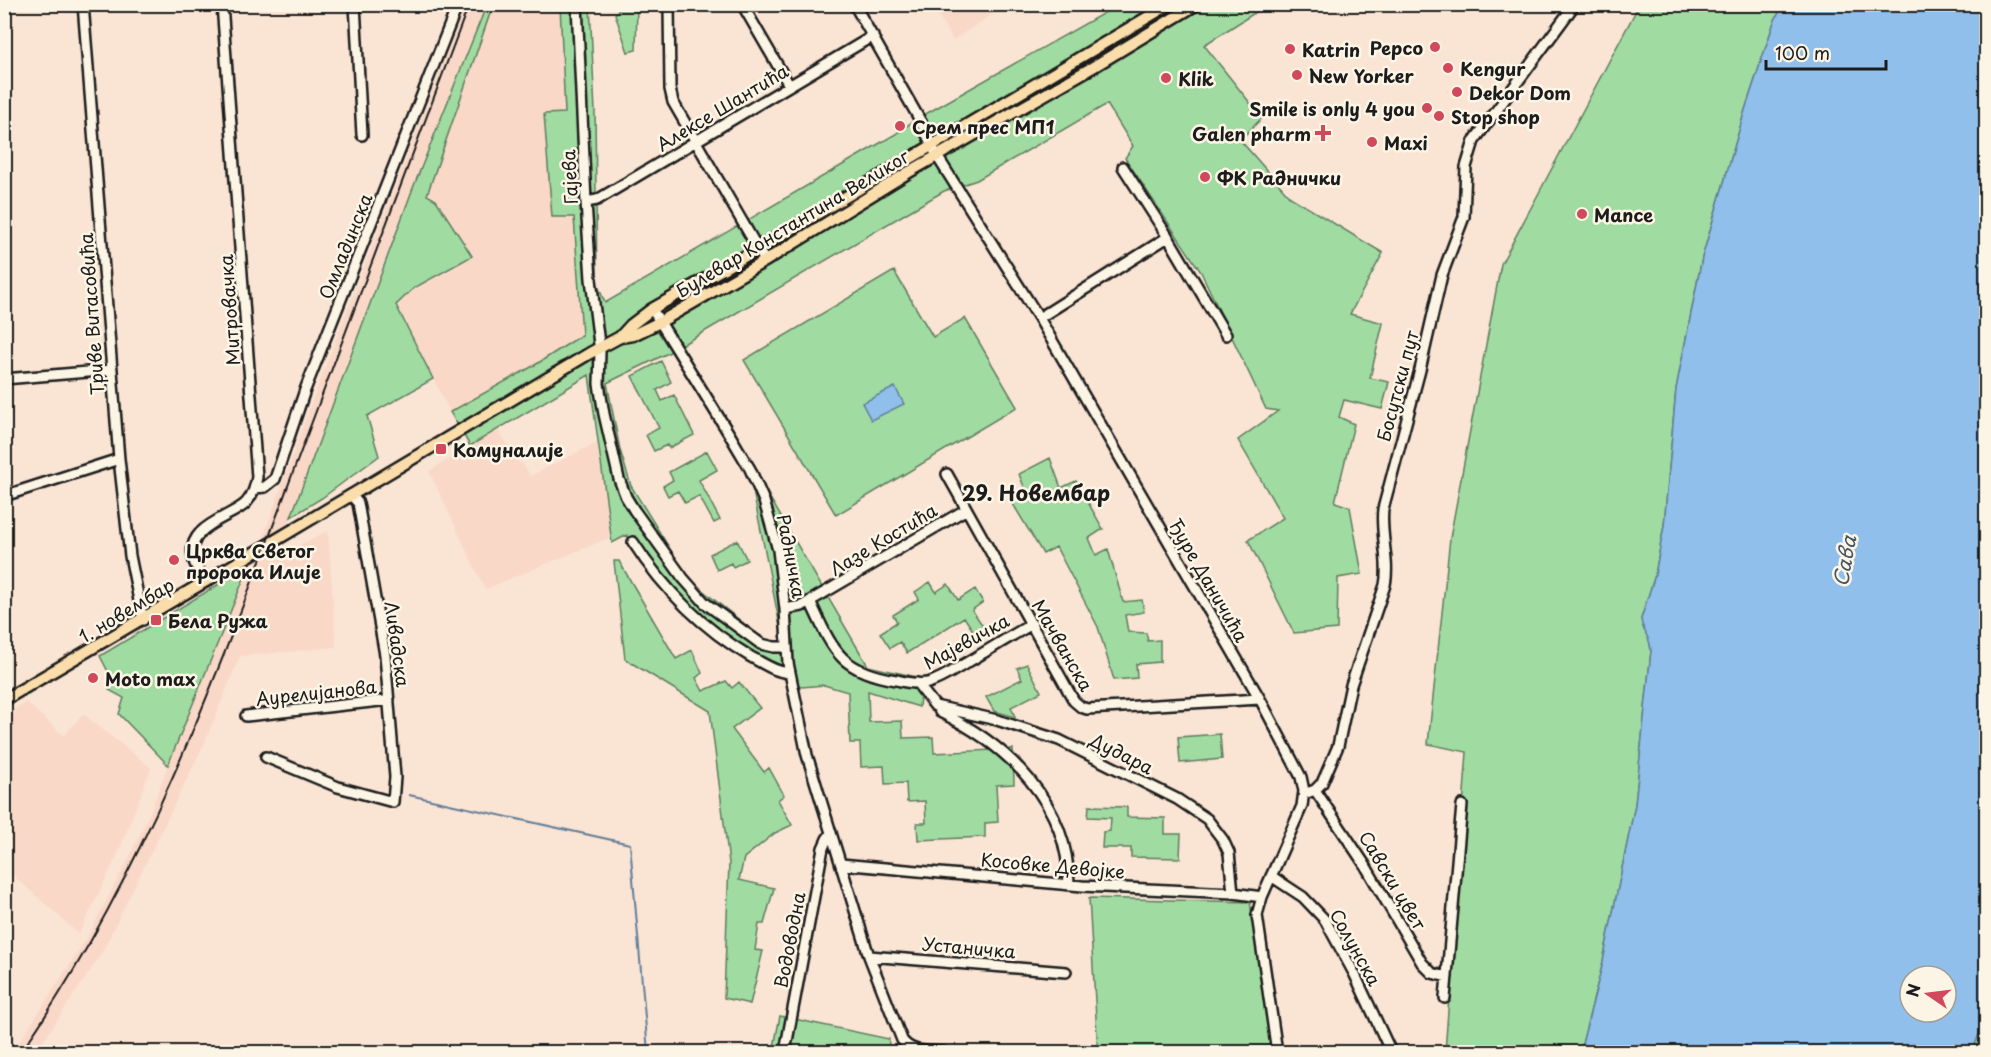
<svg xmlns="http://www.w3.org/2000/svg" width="1991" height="1057" font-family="'Playpen Sans',sans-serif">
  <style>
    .built { fill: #f9d8c8 }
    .green { fill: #a0dba1; stroke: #5e7c5e; stroke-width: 1.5 }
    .water { fill: #8fbfea; stroke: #617e98; stroke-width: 1.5; fill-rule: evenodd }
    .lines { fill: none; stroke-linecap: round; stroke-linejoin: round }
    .stream { stroke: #617e98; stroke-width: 2 }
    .minor-casing { stroke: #1c1c1c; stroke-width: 14 }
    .major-casing { stroke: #1c1c1c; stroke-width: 15 }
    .minor { stroke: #fcf5e5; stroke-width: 9 }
    .major { stroke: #faddab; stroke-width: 10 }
    .rail { stroke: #1c1c1c; stroke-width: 2 }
    .poi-dot { fill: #d1495b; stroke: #fcf5e5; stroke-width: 2 }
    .labels { text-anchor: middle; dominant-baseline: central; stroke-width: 5; stroke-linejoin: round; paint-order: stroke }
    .poi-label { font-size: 18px; font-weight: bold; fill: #1c1c1c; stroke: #fcf5e5; text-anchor: start }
    .street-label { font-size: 18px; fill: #1c1c1c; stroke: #fcf5e5 }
    .water-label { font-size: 20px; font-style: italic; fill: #445564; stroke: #fcf5e5 }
    .quarter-label { font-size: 21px; font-weight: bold; fill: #1c1c1c; stroke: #fcf5e5 }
  </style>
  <rect width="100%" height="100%" fill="#fae4d4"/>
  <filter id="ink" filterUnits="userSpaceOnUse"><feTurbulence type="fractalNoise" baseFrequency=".0167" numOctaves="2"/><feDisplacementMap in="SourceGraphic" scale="12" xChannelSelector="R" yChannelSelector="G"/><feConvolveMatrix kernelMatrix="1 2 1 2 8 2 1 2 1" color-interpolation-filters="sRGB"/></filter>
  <g filter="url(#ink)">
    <path class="built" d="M 466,5 L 487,5 L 413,188 L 277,556 L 328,531 L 336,647 L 240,656 L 204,744 L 101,954 L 36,1052 L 13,1052 L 87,938 L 132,852 L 153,806 L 168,765 L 249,566 L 262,541 L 313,398 Z
      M 493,5 L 560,5 L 565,113 L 544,114 L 552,217 L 574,217 L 582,335 L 535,365 L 450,412 L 396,305 L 414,288 L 472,256 L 426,195 Z
      M 932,5 L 1006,5 L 953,40 Z
      M 498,430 L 519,463 L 522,462 L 530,476 L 598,442 L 611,537 L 485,589 L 429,471 Z
      M 26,702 L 64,736 L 83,714 L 151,768 L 117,856 L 79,934 L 5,868 L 5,715 Z"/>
    <path class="green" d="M 487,4 L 493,5 L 427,195 L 436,200 L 472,256 L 414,288 L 396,305 L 433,379 L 367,416 L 379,456 L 322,498 L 291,517 L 413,188 Z
      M 560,5 L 590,5 L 595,112 L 597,283 L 605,303 L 894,135 L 915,120 L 1118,5 L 1267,5 L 1204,45 L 1262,118 L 1240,140 L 1290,197 L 1383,253 L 1350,314 L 1383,323 L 1370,378 L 1389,382 L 1382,409 L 1344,400 L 1339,417 L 1354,424 L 1335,502 L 1350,507 L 1362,574 L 1338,578 L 1337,629 L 1294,633 L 1248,540 L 1283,518 L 1238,440 L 1278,411 L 1266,409 L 1201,272 L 1125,158 L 1133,146 L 1107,104 L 977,180 L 944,191 L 668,353 L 607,383 L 620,450 L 631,486 L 678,562 L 696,585 L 757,634 L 770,641 L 783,641 L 752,486 L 763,486 L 868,666 L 922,678 L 919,707 L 868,691 L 869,722 L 902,721 L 903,738 L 933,737 L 934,753 L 1013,749 L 1014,784 L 996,785 L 998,822 L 985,823 L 985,837 L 918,840 L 917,823 L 926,823 L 925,801 L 907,802 L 906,783 L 885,784 L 884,766 L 861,767 L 860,743 L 850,743 L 848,692 L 824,685 L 802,687 L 742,653 L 649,568 L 627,535 L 612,543 L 589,375 L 470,446 L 450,412 L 535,365 L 582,335 L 574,217 L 552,217 L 544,114 L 565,113 Z
      M 623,5 L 637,5 L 636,50 L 628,52 L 615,14 Z
      M 1639,5 L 1783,5 L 1774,22 L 1745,110 L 1702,258 L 1676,389 L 1664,526 L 1655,575 L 1641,619 L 1644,630 L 1649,636 L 1651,651 L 1635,805 L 1602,966 L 1580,1052 L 1445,1052 L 1467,752 L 1428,744 L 1450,538 L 1501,264 Z
      M 894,271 L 933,337 L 965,318 L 1017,407 L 836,515 L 744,360 Z
      M 661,361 L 671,382 L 657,390 L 662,401 L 674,395 L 694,435 L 669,448 L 667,445 L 654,451 L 646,435 L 659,428 L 632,376 Z
      M 707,451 L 717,470 L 699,480 L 720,520 L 714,523 L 699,496 L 685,503 L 678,491 L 668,496 L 663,486 L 673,480 L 669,472 Z
      M 1050,458 L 1061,488 L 1076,481 L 1103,529 L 1089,538 L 1096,555 L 1108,549 L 1123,602 L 1142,600 L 1144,612 L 1125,615 L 1128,632 L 1146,633 L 1148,641 L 1160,640 L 1160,662 L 1136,664 L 1137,678 L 1114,680 L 1098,627 L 1056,547 L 1043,554 L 1010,499 L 1025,489 L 1019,474 Z
      M 737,540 L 747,560 L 733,567 L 731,563 L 717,570 L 710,554 Z
      M 614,561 L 619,561 L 676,659 L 692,650 L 702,673 L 696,678 L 703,691 L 726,681 L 732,688 L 739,682 L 760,708 L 732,729 L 764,772 L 769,768 L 784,795 L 778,800 L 792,825 L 775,833 L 744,858 L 739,880 L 774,888 L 764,924 L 759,924 L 755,950 L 763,951 L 750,1004 L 724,998 L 729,863 L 710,711 L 625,659 Z
      M 249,566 L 168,765 L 119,714 L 124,698 L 109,690 L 113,681 L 100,656 Z
      M 930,582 L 936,592 L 948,584 L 958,600 L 975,589 L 983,602 L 972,610 L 983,626 L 974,632 L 964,617 L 907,653 L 900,642 L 890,648 L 880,633 L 897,622 L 893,615 L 919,599 L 915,592 Z
      M 1027,664 L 1041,692 L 1011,707 L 1015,717 L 994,711 L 986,697 L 1022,679 L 1017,668 Z
      M 1220,734 L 1222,759 L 1180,763 L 1178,737 Z
      M 1089,806 L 1127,807 L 1127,817 L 1165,818 L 1165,834 L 1181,834 L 1180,858 L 1131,857 L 1131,848 L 1102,848 L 1103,832 L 1110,831 L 1111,818 L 1088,817 Z
      M 1089,898 L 1250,902 L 1274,1052 L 1098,1052 Z
      M 780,1016 L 889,1039 L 888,1052 L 773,1052 Z
      M 1986,1017 L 1986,1052 L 1972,1052 L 1986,1018 Z"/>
    <path class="water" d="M 1783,5 L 1986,5 L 1986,1017 L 1972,1052 L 1580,1052 L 1602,966 L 1635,805 L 1651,651 C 1651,638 1642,631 1641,619 L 1655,575 L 1664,526 L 1676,389 L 1702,258 L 1745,110 L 1774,22 ZM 1910,976 L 1946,976 L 1946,1012 L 1910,1012 Z
      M 895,387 L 904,404 L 871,420 L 862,403 Z"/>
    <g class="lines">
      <path class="stream" d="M 409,795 L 630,844 L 648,1052"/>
      <defs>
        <path id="minor" d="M 83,4 L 119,459 L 130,556 L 143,620
          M 355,4 L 362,135
          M 577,4 L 586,202 L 591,279 L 600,352 L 599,384 L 604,414 L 619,479 L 626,497 L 634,510 L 683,578 L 705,603 L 761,644 L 774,647 L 787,647
          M 669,4 L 670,89 L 673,102 L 765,261
          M 742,4 L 789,85
          M 854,4 L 921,122 L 937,156 L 1039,318 L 1260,699 L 1301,777 L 1304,791 L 1302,806 L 1262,897 L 1257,915 L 1277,1052
          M 1123,167 L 1168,237 L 1226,335
          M 586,202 L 597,200 L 873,36
          M 652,309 L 731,437 L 750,469 L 764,501 L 778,550 L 785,609 L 788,663 L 807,755 L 869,956 L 902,1040 C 911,1053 928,1051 943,1052
          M 1039,318 L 1168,237
          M 4,379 L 112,370
          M 947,474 L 1074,701 L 1081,707 L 1087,709 L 1260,699
          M 255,488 L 265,487 L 275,479 L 305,390 L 458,4
          M 4,496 L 119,459
          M 633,542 C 664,590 702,628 751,657 C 763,663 775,672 789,673
          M 205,581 C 202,575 196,568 194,561 C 183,526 231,518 246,503 C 253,495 255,487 257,477 L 222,4
          M 810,601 C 833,650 839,671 896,680 C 906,682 917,685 928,683 C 942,679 956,669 968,662 C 990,649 1011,636 1032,624
          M 785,609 L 802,606 L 810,601 L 965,510
          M 917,683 L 935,706 L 997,720 L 1059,740 L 1177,799 L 1207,819 L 1223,840 L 1229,853 L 1233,893
          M 939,709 L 940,712 C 1009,746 1068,803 1069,884
          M 246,716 L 389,700
          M 266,757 L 338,787 L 393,802 L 395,777 L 385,655 L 358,503 L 351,495
          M 1315,790 L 1365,865 L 1422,963 L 1432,973 L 1447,977
          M 1304,794 L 1315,790 L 1322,783 L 1338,746 L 1351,685 L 1385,585 C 1390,562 1380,534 1383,509 L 1420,370 L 1442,275 L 1464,217 L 1466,167 L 1474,141 L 1575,4
          M 841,864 L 1082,886 L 1233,893 L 1262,897
          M 1271,876 L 1303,897 L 1325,920 L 1355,975 L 1391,1052
          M 869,956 L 1066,972
          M 1445,998 L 1462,805
          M 785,1052 L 823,848 L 827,839 L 830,835"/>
        <path id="major" d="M 620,337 L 631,325 L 652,309 L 758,249 L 1170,4
          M 4,700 C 200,585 395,470 590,353 L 620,337 L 633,335 L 660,322 L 765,261 L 909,172 L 1093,67 L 1197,4"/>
      </defs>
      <use href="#minor" class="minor-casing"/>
      <use href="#major" class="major-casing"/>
      <use href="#minor" class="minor"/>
      <use href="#major" class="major"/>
      <path class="rail" d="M 21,1052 C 145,875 220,668 295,467 C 352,312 411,158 469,4"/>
    </g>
  </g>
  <g class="poi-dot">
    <circle cx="1435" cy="47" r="6"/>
    <circle cx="1290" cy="49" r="6"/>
    <circle cx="1448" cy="68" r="6"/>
    <circle cx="1297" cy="75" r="6"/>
    <circle cx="1166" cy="78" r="6"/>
    <circle cx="1457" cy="92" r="6"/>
    <circle cx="1427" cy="108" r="6"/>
    <circle cx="1439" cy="116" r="6"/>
    <circle cx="900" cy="126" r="6"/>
    <path d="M1320 124h6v6h6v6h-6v6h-6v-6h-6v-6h6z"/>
    <circle cx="1372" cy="142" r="6"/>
    <circle cx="1205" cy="177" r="6"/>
    <circle cx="1582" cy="214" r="6"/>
    <rect x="435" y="443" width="12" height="12" rx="3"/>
    <circle cx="174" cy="560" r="6"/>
    <rect x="150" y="614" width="12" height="12" rx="3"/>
    <circle cx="93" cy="678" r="6"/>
  </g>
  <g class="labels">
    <g class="poi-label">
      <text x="1423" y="47" text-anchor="end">Pepco</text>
      <text x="1302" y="49">Katrin</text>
      <text x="1460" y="68">Kengur</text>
      <text x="1309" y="75">New Yorker</text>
      <text x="1178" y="78">Klik</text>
      <text x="1469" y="92">Dekor Dom</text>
      <text x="1415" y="108" text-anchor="end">Smile is only 4 you</text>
      <text x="1451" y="116">Stop shop</text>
      <text x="912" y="126">Срем прес МП1</text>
      <text x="1311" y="133" text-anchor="end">Galen pharm</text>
      <text x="1384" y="142">Maxi</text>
      <text x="1217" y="177">ФК Раднички</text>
      <text x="1594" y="214">Mance</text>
      <text x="453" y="449">Комуналије</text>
      <text x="186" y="550">Црква Светог<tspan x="186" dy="21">пророка Илије</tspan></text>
      <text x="168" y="620">Бела Ружа</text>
      <text x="105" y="678">Moto max</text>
    </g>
    <g class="street-label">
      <text transform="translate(722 107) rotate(-31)">Алексе Шантића</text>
      <text transform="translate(569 177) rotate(-93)">Гајева</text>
      <text transform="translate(792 223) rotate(-31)">Булевар Константина Великог</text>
      <text transform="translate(345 246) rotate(-68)">Омладинска</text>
      <text transform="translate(229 310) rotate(-94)">Митровачка</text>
      <text transform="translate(91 314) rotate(-94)">Триве Витасовића</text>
      <text transform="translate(1397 386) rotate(-75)">Босутски пут</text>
      <text transform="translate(883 539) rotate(-31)">Лазе Костића</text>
      <text transform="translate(792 556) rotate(79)">Радничка</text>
      <text transform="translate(1209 580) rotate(60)">Ђуре Даничића</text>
      <text transform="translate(126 610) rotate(-31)">1. новембар</text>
      <text transform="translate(966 641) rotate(-29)">Мајевичка</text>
      <text transform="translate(398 644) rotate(82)">Ливадска</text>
      <text transform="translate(1063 645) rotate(60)">Мачванска</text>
      <text transform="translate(316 692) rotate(-6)">Аурелијанова</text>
      <text transform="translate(1122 753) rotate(27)">Дудара</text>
      <text transform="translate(1053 865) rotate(5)">Косовке Девојке</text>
      <text transform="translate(1393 880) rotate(59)">Савски цвет</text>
      <text transform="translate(789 940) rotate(-79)">Водоводна</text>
      <text transform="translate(969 947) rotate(5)">Устаничка</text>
      <text transform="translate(1356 947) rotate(61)">Солунска</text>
    </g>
    <g class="water-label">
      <text transform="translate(1844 561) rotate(-80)">Сава</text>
    </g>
    <g class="quarter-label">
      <text x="1036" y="492">29. Новембар</text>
    </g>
  </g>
  <rect width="1991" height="1057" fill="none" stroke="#fcf5e5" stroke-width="24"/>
  <rect x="12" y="12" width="1967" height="1033" fill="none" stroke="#1c1c1c" stroke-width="2" filter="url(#ink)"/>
  <g transform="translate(1928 994) rotate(284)"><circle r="28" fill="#fcf5e5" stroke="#a29e95" stroke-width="1.5"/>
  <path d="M0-4.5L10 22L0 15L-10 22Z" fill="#d1495b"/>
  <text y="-9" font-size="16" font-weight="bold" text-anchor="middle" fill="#1c1c1c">N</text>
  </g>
  <path d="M1766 60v9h120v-9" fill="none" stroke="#1c1c1c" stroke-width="3"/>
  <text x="1775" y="60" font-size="18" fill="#1c1c1c" stroke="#fcf5e5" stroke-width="4.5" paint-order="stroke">100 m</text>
</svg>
